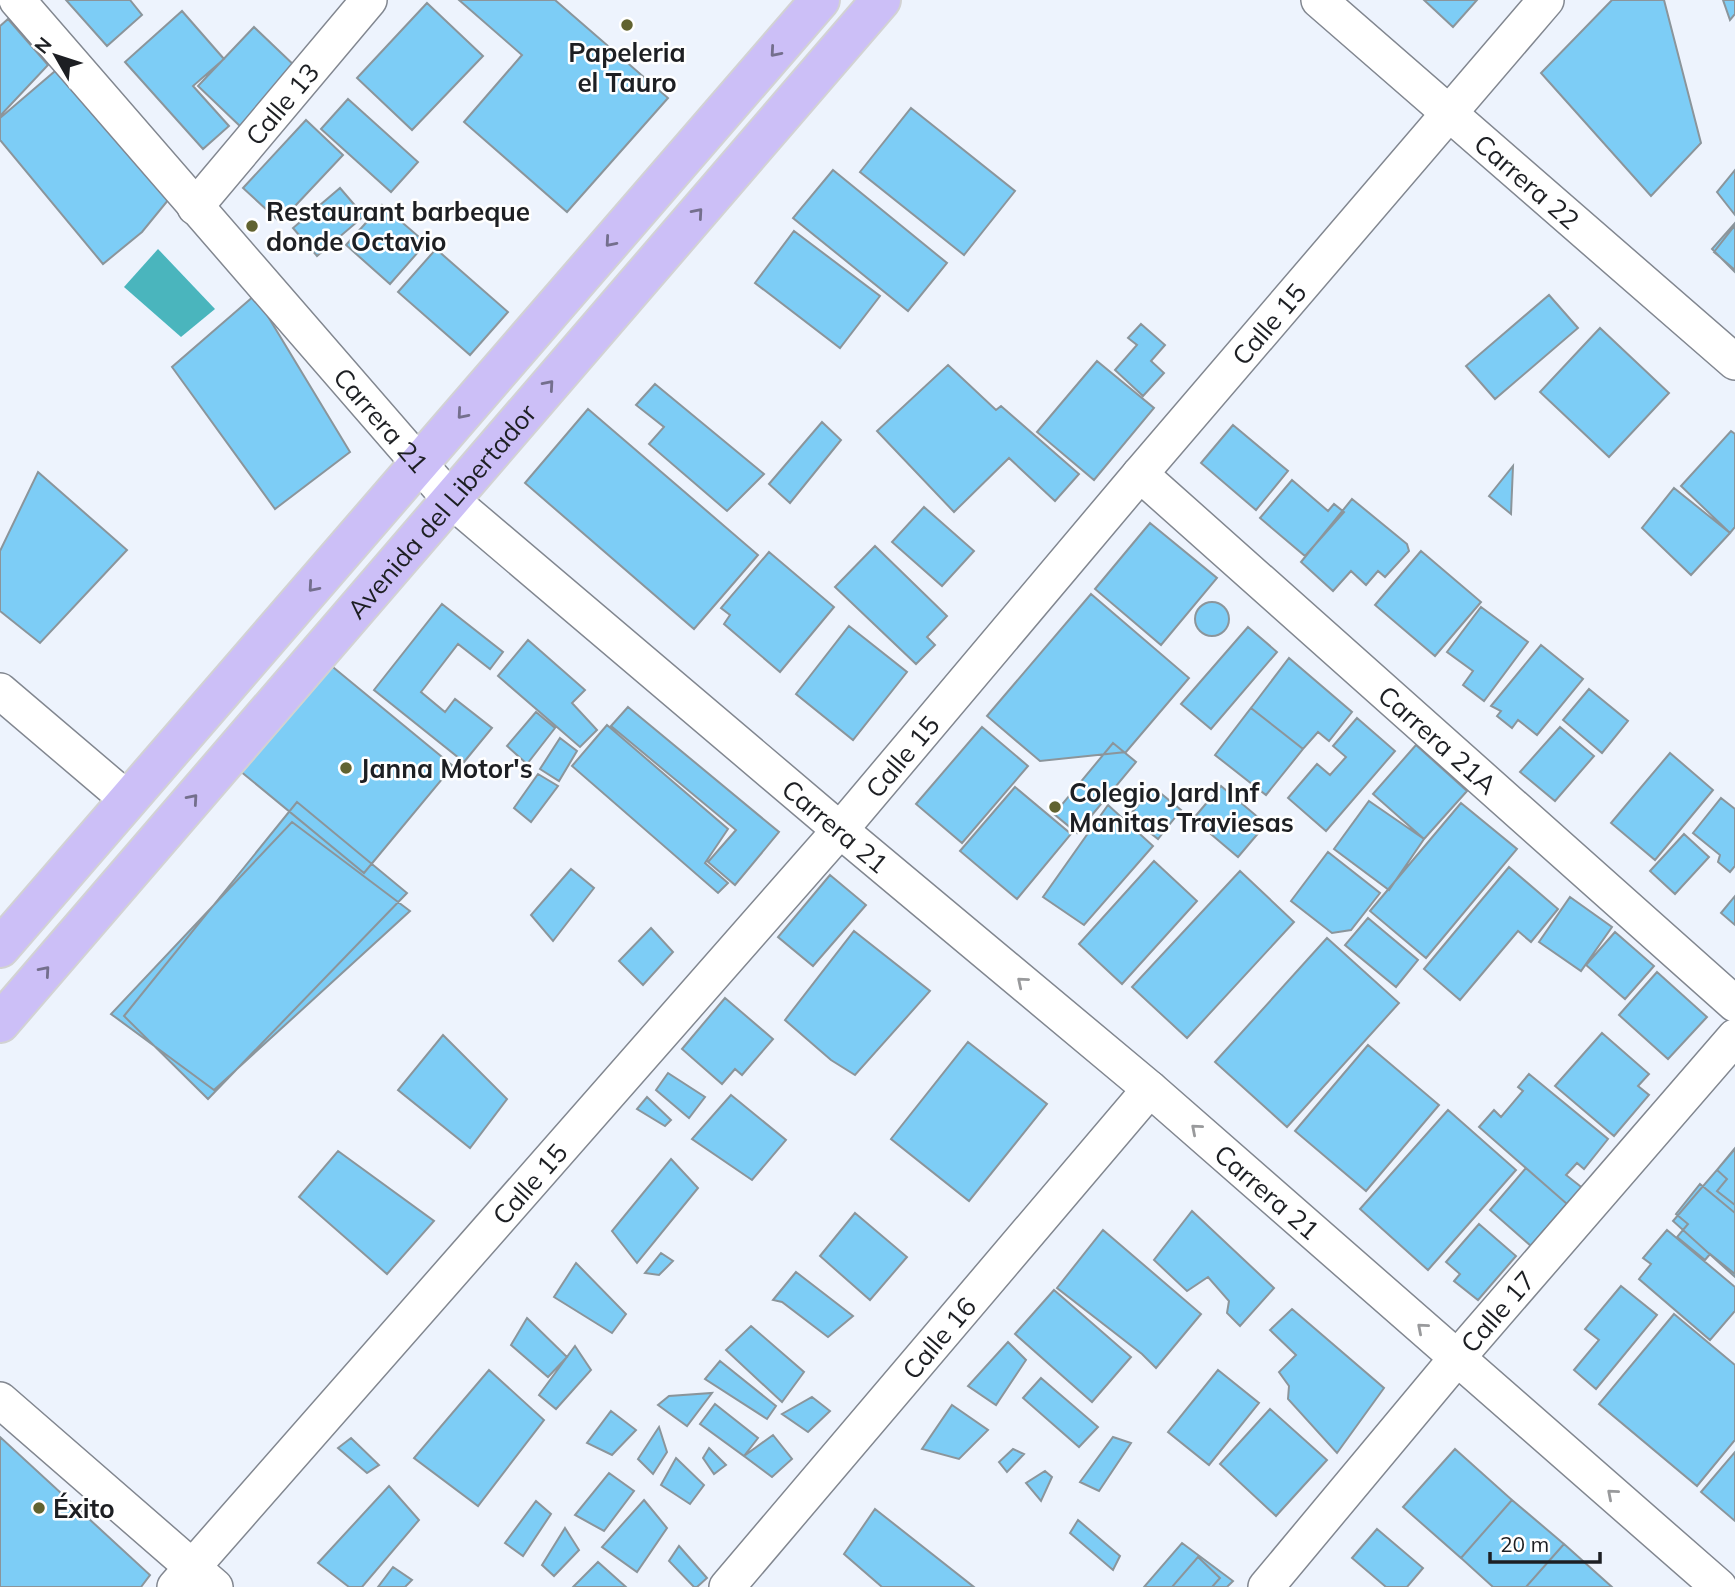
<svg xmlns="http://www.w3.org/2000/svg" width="1735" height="1587" font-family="Mulish,sans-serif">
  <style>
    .water { fill: #4ab5bd }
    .building { fill: #7dcdf6; stroke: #8b959b; stroke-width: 2 }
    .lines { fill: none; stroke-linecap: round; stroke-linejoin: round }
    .minor-casing { stroke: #828790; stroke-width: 38 }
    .major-casing { stroke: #d2d2d3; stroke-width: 42 }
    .minor { stroke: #fff; stroke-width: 35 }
    .major { stroke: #ccbff7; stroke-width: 38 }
    .oneway { stroke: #746f8d }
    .oneway2 { stroke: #999a9c }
    .poi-dot { fill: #616330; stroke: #fff; stroke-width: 2.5 }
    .labels { text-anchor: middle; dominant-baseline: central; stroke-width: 5; stroke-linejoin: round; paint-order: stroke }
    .poi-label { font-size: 26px; font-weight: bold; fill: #1d1f23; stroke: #fff; text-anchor: start }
    .street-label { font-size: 26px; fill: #1d1f23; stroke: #fff }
  </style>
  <rect width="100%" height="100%" fill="#edf3fd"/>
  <path class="water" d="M 158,249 L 215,309 L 181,337 L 124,287 Z"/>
  <path class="building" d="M 66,0 L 130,0 L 142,15 L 107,46 Z
    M 459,0 L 555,0 L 668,98 L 567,212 L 464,122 L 522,55 Z
    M 1424,0 L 1477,0 L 1453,27 Z
    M 1612,0 L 1664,0 L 1701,143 L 1651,196 L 1541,73 Z
    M 1723,0 L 1735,0 L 1735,14 L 1730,20 Z
    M 427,3 L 483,56 L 412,130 L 357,78 Z
    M 182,11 L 224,59 L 193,86 L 229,126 L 203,149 L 125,62 Z
    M 8,19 L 48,65 L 0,116 L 0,26 Z
    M 254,27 L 297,68 L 241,127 L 198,86 Z
    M 61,66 L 169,199 L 142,232 L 103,264 L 0,140 L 0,118 Z
    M 348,99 L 418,162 L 391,192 L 321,129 Z
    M 911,108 L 1015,191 L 964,255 L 860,172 Z
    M 306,120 L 343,155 L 280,222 L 243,188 Z
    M 833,170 L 947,263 L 908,311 L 793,218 Z
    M 1735,170 L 1735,215 L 1717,192 Z
    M 340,188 L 364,216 L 317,256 L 293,228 Z
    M 382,205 L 426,243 L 390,284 L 346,245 Z
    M 1735,223 L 1735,272 L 1712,249 Z
    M 1735,225 L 1735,270 L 1714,252 Z
    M 794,231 L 880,296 L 840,348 L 755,283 Z
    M 436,249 L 508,312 L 470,355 L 398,292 Z
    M 255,295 L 350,452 L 275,509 L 172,367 Z
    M 1549,295 L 1578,328 L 1495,399 L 1466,366 Z
    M 1141,324 L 1165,345 L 1151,361 L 1164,373 L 1143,396 L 1115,370 L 1137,345 L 1128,338 Z
    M 1600,328 L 1669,393 L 1609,457 L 1540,392 Z
    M 1097,361 L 1154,408 L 1094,480 L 1037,432 Z
    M 948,365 L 996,410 L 1001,406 L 1079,474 L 1055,501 L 1009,458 L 954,512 L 877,431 Z
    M 655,384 L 764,474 L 727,511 L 649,444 L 664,427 L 636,405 Z
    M 588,409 L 758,555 L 694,629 L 525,483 Z
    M 822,422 L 841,440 L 790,503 L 769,484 Z
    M 1233,425 L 1288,471 L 1256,510 L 1201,463 Z
    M 1731,431 L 1735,434 L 1735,527 L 1730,533 L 1681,486 Z
    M 1513,466 L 1511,514 L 1489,496 Z
    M 38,472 L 127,550 L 40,643 L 0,611 L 0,551 Z
    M 1292,480 L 1328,511 L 1334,504 L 1344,512 L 1305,556 L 1260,518 Z
    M 1674,488 L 1730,533 L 1691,575 L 1642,528 Z
    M 1352,499 L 1407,544 L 1409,551 L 1385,577 L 1378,571 L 1366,585 L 1351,571 L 1333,591 L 1301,562 Z
    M 924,507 L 974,551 L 942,586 L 892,542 Z
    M 1150,523 L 1217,578 L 1161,645 L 1095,589 Z
    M 875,546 L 947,616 L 927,637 L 935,645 L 916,664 L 835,587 Z
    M 1421,551 L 1481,602 L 1435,656 L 1375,605 Z
    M 769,552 L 834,607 L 780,672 L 724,624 L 730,615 L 721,608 Z
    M 1091,594 L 1189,678 L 1126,752 L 1040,761 L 987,716 Z
    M1195 619a17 17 0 1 1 34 0a17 17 0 1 1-34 0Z
    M 442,604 L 503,652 L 490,669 L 458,644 L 421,692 L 445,712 L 455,699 L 492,728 L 464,762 L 374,690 Z
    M 1481,607 L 1528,642 L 1484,701 L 1463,685 L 1473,671 L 1447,652 Z
    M 849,626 L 907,672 L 853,740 L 796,694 Z
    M 1248,627 L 1277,652 L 1211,729 L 1181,704 Z
    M 528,640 L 585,690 L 572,703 L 597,730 L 580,747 L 498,676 Z
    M 1541,645 L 1583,679 L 1537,735 L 1518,720 L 1512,728 L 1497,716 L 1501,711 L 1491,706 Z
    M 1289,658 L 1352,712 L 1329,741 L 1318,732 L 1303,749 L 1251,708 Z
    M 328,663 L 453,766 L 364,873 L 239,770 Z
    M 1589,689 L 1628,721 L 1602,753 L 1563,720 Z
    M 628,707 L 779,832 L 735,885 L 708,862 L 736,830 L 611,726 Z
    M 1251,708 L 1303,749 L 1266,795 L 1215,755 Z
    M 536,712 L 555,728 L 527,764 L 507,746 Z
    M 1357,718 L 1395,751 L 1326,831 L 1288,798 L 1317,764 L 1330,775 L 1346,757 L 1333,746 Z
    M 607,725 L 728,829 L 705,863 L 728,883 L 718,893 L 572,766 Z
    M 982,727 L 1028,766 L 962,843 L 916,804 Z
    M 1560,727 L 1594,756 L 1555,801 L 1520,772 Z
    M 560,738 L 577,751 L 559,781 L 540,769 Z
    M 1113,743 L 1136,762 L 1077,833 L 1054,814 Z
    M 1416,745 L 1467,791 L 1424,839 L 1373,794 Z
    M 1670,753 L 1713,790 L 1655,860 L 1611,823 Z
    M 538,774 L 558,786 L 531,822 L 514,808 Z
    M 1221,786 L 1266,824 L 1238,857 L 1193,819 Z
    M 1015,787 L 1071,834 L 1017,899 L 960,851 Z
    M 1153,787 L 1181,810 L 1158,839 L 1129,816 Z
    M 1721,798 L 1735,809 L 1735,866 L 1730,872 L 1718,862 L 1720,855 L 1693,833 Z
    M 1369,801 L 1424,839 L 1389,890 L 1334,849 Z
    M 297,802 L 407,893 L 208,1099 L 124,1016 Z
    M 1461,803 L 1517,849 L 1426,958 L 1370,911 Z
    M 1108,805 L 1153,846 L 1084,925 L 1043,897 Z
    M 292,822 L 410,911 L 214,1090 L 111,1014 Z
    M 1684,834 L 1709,857 L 1675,894 L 1650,871 Z
    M 1328,852 L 1380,893 L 1351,930 L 1332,933 L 1291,901 Z
    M 1154,861 L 1197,901 L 1122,984 L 1079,944 Z
    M 1509,867 L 1558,909 L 1531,942 L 1518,931 L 1460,1000 L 1424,969 Z
    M 571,869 L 594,888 L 553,941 L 531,915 Z
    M 1240,871 L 1294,922 L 1187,1038 L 1132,987 Z
    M 830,875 L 866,905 L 813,966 L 778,937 Z
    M 1735,896 L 1735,925 L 1721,913 Z
    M 1570,897 L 1612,927 L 1581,971 L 1539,942 Z
    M 1368,918 L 1418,960 L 1396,987 L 1345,945 Z
    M 651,928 L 673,952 L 643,985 L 619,961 Z
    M 854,931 L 930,991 L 855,1075 L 831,1060 L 785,1020 Z
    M 1615,932 L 1654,966 L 1625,999 L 1586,965 Z
    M 1327,938 L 1399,1003 L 1287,1127 L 1215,1062 Z
    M 1657,972 L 1707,1017 L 1668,1059 L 1619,1015 Z
    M 725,998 L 773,1039 L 742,1075 L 735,1069 L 722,1084 L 682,1049 Z
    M 1602,1033 L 1649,1074 L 1638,1086 L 1649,1095 L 1614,1136 L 1555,1086 Z
    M 443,1035 L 507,1099 L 470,1148 L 398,1090 Z
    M 968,1042 L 1047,1104 L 969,1201 L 891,1139 Z
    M 1368,1045 L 1439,1105 L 1366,1191 L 1295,1131 Z
    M 668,1073 L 705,1097 L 689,1118 L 656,1090 Z
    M 1529,1074 L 1608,1139 L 1584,1169 L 1577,1163 L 1566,1175 L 1585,1190 L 1567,1204 L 1479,1127 L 1494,1110 L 1501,1117 L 1523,1091 L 1518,1087 Z
    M 731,1095 L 786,1140 L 752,1180 L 692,1139 Z
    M 647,1097 L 671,1120 L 665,1126 L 637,1109 Z
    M 1448,1110 L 1516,1170 L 1428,1270 L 1360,1209 Z
    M 1735,1148 L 1735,1205 L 1717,1191 L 1727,1179 L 1717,1170 Z
    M 1735,1149 L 1735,1277 L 1673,1221 Z
    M 338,1151 L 434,1221 L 387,1274 L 299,1197 Z
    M 671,1159 L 698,1188 L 637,1263 L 612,1231 Z
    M 1526,1168 L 1567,1204 L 1531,1246 L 1490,1210 Z
    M 1700,1184 L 1735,1213 L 1735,1274 L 1710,1254 L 1705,1260 L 1677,1237 L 1688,1224 L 1676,1214 Z
    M 1192,1211 L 1274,1288 L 1240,1326 L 1227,1313 L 1229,1301 L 1208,1277 L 1187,1291 L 1154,1260 Z
    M 855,1213 L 907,1257 L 870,1300 L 820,1256 Z
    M 1479,1224 L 1516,1256 L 1478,1300 L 1454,1281 L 1460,1274 L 1446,1262 Z
    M 1103,1230 L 1201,1314 L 1156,1368 L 1142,1354 L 1057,1288 Z
    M 1667,1230 L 1735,1287 L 1735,1311 L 1710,1340 L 1639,1279 L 1651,1264 L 1643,1258 Z
    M 661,1253 L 673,1261 L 659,1275 L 645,1273 Z
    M 576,1263 L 626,1314 L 612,1333 L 554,1297 Z
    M 796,1272 L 853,1316 L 828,1337 L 782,1302 L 773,1300 Z
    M 1621,1286 L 1657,1315 L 1596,1389 L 1574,1370 L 1599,1340 L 1585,1329 Z
    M 1054,1290 L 1131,1357 L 1092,1402 L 1015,1334 Z
    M 1292,1309 L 1384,1388 L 1337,1453 L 1288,1399 L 1289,1386 L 1279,1372 L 1296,1355 L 1270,1330 Z
    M 1674,1314 L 1735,1365 L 1735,1440 L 1697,1486 L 1599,1404 Z
    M 527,1318 L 567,1357 L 548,1377 L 511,1345 Z
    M 751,1326 L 804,1372 L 782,1402 L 726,1350 Z
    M 1008,1342 L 1026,1360 L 996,1405 L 968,1386 Z
    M 575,1346 L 591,1370 L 556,1409 L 539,1395 Z
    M 720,1361 L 776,1406 L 767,1419 L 705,1379 Z
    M 489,1370 L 544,1420 L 478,1506 L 414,1458 Z
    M 1218,1370 L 1259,1403 L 1209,1465 L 1168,1432 Z
    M 1041,1378 L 1098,1427 L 1079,1447 L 1023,1398 Z
    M 712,1393 L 687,1426 L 658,1405 L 669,1396 Z
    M 812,1397 L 830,1411 L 808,1432 L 782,1414 Z
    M 715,1404 L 758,1438 L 744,1456 L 700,1424 Z
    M 952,1405 L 988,1430 L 959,1459 L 922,1449 Z
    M 1270,1409 L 1327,1460 L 1276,1516 L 1220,1464 Z
    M 611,1411 L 636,1430 L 612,1455 L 587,1443 Z
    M 659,1427 L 667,1452 L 653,1474 L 638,1459 Z
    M 773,1435 L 792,1459 L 772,1477 L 744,1456 Z
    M 0,1437 L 150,1575 L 141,1587 L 0,1587 Z
    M 1113,1437 L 1131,1443 L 1099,1491 L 1080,1482 Z
    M 351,1438 L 379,1465 L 367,1473 L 338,1448 Z
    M 709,1448 L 726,1465 L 714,1474 L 703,1458 Z
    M 1013,1449 L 1024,1454 L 1007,1472 L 999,1462 Z
    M 1455,1449 L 1512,1500 L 1461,1558 L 1403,1507 Z
    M 1735,1452 L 1735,1521 L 1701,1492 Z
    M 676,1458 L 704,1485 L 690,1504 L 661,1485 Z
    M 1045,1471 L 1052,1477 L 1041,1501 L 1026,1483 Z
    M 609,1473 L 634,1491 L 604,1531 L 575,1515 Z
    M 389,1486 L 419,1520 L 362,1587 L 349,1587 L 318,1563 Z
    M 644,1500 L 667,1528 L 637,1572 L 602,1547 Z
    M 1512,1500 L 1564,1544 L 1526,1587 L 1493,1587 L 1461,1558 Z
    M 536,1501 L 551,1514 L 523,1556 L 505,1543 Z
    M 875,1509 L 974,1587 L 882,1587 L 844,1554 Z
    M 1078,1520 L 1120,1556 L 1113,1570 L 1070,1533 Z
    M 565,1528 L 579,1550 L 554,1576 L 542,1565 Z
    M 1377,1529 L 1423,1568 L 1407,1587 L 1386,1587 L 1352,1558 Z
    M 1182,1543 L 1233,1581 L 1227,1587 L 1144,1587 Z
    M 1564,1544 L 1612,1587 L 1526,1587 Z
    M 679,1546 L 707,1578 L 697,1587 L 694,1587 L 669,1561 Z
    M 1198,1557 L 1220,1578 L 1212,1587 L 1172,1587 Z
    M 598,1562 L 626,1587 L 573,1587 Z
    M 393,1567 L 412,1580 L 405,1587 L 378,1587 Z"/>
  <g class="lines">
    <defs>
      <g id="minor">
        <path id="s1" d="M 17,0 L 450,499 L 840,830 L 1150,1089 L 1719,1587"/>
        <path id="s2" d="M 1319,0 L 1735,362"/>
        <path id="s3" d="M 195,207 L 369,0"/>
        <path id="s4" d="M 1140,474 L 1735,1004"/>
        <path d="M 0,691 L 128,800"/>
        <path d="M 0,1400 L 215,1587"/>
        <path id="s5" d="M 175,1587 L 840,830 L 1140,474 L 1546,0"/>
        <path id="s6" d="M 727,1587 L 1150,1089"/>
        <path id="s7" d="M 1266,1587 L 1457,1358 L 1735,1037"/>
      </g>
      <g id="major">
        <path d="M 0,948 L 820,0"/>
        <path id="s8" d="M 0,1023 L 881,0"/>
      </g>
    </defs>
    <use href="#minor" class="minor-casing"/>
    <use href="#major" class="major-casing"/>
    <use href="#minor" class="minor"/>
    <use href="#major" class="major"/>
  </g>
  <defs><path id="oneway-chevron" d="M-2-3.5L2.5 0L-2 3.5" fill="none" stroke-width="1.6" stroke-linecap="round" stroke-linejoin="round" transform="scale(1.75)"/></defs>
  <g class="oneway">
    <use href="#oneway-chevron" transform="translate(775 52) rotate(131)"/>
    <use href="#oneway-chevron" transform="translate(698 213) rotate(-49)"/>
    <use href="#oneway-chevron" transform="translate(610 242) rotate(131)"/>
    <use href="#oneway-chevron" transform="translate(549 385) rotate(-49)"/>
    <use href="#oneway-chevron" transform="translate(462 414) rotate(131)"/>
    <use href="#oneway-chevron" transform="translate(313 587) rotate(131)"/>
    <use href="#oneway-chevron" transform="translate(193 799) rotate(-49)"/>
    <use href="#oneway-chevron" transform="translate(45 971) rotate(-49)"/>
  </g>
  <g class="oneway2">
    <use href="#oneway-chevron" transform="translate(1022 982) rotate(-140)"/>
    <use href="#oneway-chevron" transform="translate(1196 1129) rotate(-139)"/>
    <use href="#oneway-chevron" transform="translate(1422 1328) rotate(-139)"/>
    <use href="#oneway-chevron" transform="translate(1612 1494) rotate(-139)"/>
  </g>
  <g class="poi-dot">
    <circle cx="627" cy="25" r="7"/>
    <circle cx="252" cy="226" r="7"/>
    <circle cx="346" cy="768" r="7"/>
    <circle cx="1055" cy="807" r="7"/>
    <circle cx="39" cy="1508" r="7"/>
  </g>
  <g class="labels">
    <g class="poi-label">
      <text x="627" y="52" text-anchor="middle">Papeleria<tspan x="627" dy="30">el Tauro</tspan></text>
      <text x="266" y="211">Restaurant barbeque<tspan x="266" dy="30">donde Octavio</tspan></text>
      <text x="360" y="768">Janna Motor's</text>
      <text x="1069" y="792">Colegio Jard Inf<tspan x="1069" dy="30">Manitas Traviesas</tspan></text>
      <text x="53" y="1508">Éxito</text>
    </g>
    <g class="street-label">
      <text stroke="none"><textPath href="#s3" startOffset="135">Calle 13</textPath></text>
      <text stroke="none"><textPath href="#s2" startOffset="276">Carrera 22</textPath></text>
      <text stroke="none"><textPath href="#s5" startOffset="1671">Calle 15</textPath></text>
      <text stroke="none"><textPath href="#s1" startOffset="556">Carrera 21</textPath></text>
      <text stroke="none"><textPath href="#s8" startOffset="676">Avenida del Libertador</textPath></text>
      <text stroke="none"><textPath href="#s4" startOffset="399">Carrera 21A</textPath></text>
      <text stroke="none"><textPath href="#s5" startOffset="1104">Calle 15</textPath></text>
      <text stroke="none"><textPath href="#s1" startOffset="1166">Carrera 21</textPath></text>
      <text stroke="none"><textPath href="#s5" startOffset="537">Calle 15</textPath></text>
      <text stroke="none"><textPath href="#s1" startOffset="1732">Carrera 21</textPath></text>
      <text stroke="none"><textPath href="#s7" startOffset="360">Calle 17</textPath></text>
      <text stroke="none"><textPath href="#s6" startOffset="327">Calle 16</textPath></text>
    </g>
  </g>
  <g transform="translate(56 56) rotate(309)" stroke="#ffffff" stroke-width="5" paint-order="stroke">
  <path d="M0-5L12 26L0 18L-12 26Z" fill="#1d1f23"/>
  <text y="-10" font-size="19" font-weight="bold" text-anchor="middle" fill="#1d1f23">N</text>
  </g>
  <path d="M1490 1552v10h110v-10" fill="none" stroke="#1d1f23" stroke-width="3.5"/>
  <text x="1500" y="1552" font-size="21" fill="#1d1f23" stroke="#ffffff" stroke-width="5" paint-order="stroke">20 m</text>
</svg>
